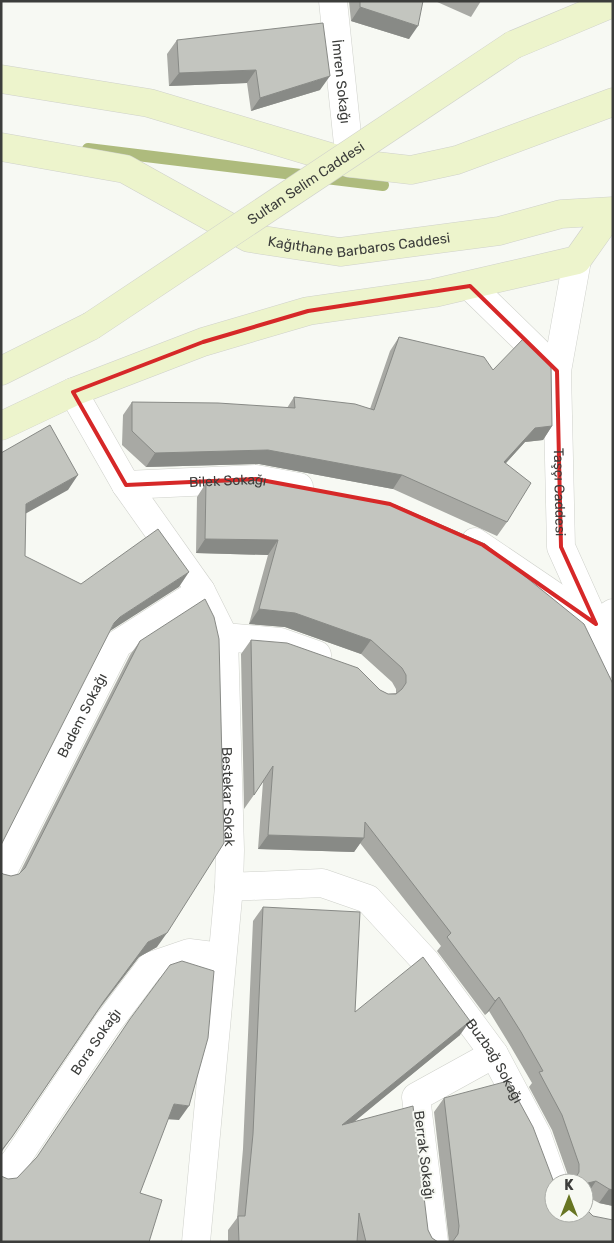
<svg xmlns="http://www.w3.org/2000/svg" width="614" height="1243" font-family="Rubik,sans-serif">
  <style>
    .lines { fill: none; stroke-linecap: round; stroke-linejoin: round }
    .stream { stroke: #aebb7d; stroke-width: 12 }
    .minor-casing { stroke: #cfd1cb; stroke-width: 29 }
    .tertiary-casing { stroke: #cfd1cb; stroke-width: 29 }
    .secondary-casing { stroke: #cfd1cb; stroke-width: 29 }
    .minor { stroke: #fff; stroke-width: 28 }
    .tertiary { stroke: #fff; stroke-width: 28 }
    .secondary { stroke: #edf4cc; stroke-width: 28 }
    .secondary-bridge-casing { stroke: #cfd1cb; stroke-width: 29; stroke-linecap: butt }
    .secondary-bridge { stroke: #edf4cc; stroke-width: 28 }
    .wall { fill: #a8a9a4 }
    .shaded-wall { fill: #888a86 }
    .building { fill: #c3c5bf; stroke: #888a86 }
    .marked { fill: none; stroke: #d62828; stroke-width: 4; stroke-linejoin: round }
    .labels { text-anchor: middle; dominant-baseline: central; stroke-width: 4; stroke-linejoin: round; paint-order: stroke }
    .street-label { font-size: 14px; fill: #3c3d3b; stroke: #f7f9f3 }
  </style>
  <rect width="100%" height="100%" fill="#f7f9f3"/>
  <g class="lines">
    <path class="stream" d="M 88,149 L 383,185"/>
    <defs>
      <g id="minor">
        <path id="s1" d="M 333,1 L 350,163"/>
        <path id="s2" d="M 73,392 L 126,485 L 201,591 L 224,637 L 230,850 L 229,887 L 196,1242"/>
        <path id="s3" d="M 126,485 L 256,479 L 299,487"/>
        <path d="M 475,542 L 596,624 L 613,613"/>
        <path d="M 224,637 L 280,642 L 317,655"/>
        <path id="s4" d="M 1,875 L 118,644 L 201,591"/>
        <path id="s5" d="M 229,887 L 322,883 L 368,899 L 426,962 L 494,1054 L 537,1135 L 554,1183"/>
        <path id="s6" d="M 1,1178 L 15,1161 L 107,1024 L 151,966 L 189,953 L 221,957"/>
        <path d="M 434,1242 L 416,1097 L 494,1054"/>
      </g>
      <g id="tertiary">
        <path id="s7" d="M 577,260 L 557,371 L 561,547 L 613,663"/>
        <path d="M 470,286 L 551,365"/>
      </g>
      <g id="secondary">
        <path d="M 513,45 L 613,3"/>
        <path d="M 1,79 L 149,103 L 350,163 L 411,170 L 457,160 L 613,102"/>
        <path id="s8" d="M 1,147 L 125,169 L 249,238 L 340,252 L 499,231 L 561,214 L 613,211"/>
        <path d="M 1,371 L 91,326"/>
        <path d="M 1,426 L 73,392 L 203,342 L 308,311 L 434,293 L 577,260 L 611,212"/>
      </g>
    </defs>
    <use href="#minor" class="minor-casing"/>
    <use href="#tertiary" class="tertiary-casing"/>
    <use href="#secondary" class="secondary-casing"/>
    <use href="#minor" class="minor"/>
    <use href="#tertiary" class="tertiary"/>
    <use href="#secondary" class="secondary"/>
    <defs>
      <g id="secondary-bridge">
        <path id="s9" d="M 91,326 L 513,45"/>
      </g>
    </defs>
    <use href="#secondary-bridge" class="secondary-bridge-casing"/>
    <use href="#secondary-bridge" class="secondary-bridge"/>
  </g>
  <path class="wall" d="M 349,1 L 423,1 L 409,39 L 351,21 Z
    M 435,1 L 481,1 L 471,17 Z
    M 177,40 L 320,90 L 251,111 L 247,83 L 169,86 L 167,54 Z
    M 399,337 L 493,370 L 552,426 L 543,440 L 525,442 L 506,463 L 507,522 L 497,536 L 393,489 L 259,464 L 146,467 L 122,445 L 123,415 L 132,402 L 287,408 L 294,397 L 370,409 L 390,351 Z
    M 206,483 L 613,684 L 613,1206 L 599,1203 L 586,1196 L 569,1183 L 569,1178 L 552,1130 L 529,1087 L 532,1083 L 511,1047 L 489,1011 L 485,1015 L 437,951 L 441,946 L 360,843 L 354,852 L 258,849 L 263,782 L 244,809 L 241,654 L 251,640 L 380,690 L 388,694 L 396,693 L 396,689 L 392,682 L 361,654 L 285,627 L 249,624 L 268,555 L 196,553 L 197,497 Z
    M 140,641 L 157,947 L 139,957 L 98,1011 L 1,1153 L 1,872 L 3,874 L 11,876 L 19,874 L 130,655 Z
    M 263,907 L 355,1012 L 460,1035 L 353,1122 L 428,1230 L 432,1238 L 438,1242 L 228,1242 L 228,1230 L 237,1218 L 243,1149 L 253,921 Z
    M 444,1098 L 553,1180 L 554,1213 L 449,1242 L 434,1112 Z"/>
  <path class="shaded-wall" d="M 360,7 L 418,26 L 409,39 L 351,21 Z
    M 256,70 L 247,83 L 169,86 L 179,73 Z
    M 330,76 L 320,90 L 251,111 L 260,98 Z
    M 552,426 L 543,440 L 525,442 L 495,475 L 504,462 L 535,428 Z
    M 268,450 L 402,475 L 393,489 L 259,464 L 146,467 L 155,453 Z
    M 78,475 L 68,490 L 16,519 L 26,504 Z
    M 205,539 L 278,540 L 268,555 L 196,553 Z
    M 189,572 L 179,587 L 110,631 L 114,623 L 120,617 Z
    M 259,609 L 295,613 L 371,640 L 361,654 L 285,627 L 249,624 Z
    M 268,835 L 364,838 L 354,852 L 258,849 Z
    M 167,933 L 157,947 L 139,957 L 94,1015 L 148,942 Z
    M 499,997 L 489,1011 L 485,1015 L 495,1001 Z
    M 470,1021 L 460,1035 L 332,1140 L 342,1125 Z
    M 174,1104 L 189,1106 L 179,1120 L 164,1119 Z
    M 596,1181 L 586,1196 L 584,1196 L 584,1185 L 588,1183 Z
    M 609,1189 L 613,1190 L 613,1206 L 599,1203 Z"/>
  <path class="building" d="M 360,1 L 423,1 L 418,26 L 360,7 Z
    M 323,23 L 330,76 L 260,98 L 256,70 L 179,73 L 177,40 Z
    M 399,337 L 484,357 L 493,370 L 524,338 L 551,364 L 552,426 L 535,428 L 504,462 L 531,483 L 507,522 L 402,475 L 268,450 L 155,453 L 132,431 L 132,402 L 218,403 L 295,408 L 294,397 L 355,404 L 374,410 Z
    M 50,425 L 78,475 L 26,504 L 25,556 L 81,584 L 158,529 L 189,572 L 120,617 L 114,623 L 1,845 L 1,453 Z
    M 265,480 L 395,505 L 485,544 L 584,624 L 613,684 L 613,1190 L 609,1189 L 596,1181 L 588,1183 L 584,1185 L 584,1183 L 570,1183 L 575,1179 L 579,1172 L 579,1164 L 562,1115 L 539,1072 L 543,1071 L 521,1032 L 499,997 L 495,1001 L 447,937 L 451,933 L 365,822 L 364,838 L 268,835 L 273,766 L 254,795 L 251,640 L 287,643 L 358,668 L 380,690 L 388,694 L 396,694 L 402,689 L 406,683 L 406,675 L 402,668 L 371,640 L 295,613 L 259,609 L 278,540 L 205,539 L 206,483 Z
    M 205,599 L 214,617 L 219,639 L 224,843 L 167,933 L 148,942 L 104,1001 L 12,1137 L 1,1151 L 1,872 L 3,874 L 11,876 L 19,874 L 25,868 L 140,641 Z
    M 263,907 L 360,912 L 355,1012 L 423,957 L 470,1021 L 342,1125 L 413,1106 L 428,1230 L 432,1238 L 438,1242 L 366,1242 L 359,1213 L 357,1242 L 239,1242 L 238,1216 L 245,1216 L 253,1134 Z
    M 182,961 L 214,971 L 208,1038 L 189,1106 L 174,1104 L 140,1193 L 162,1200 L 149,1242 L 1,1242 L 1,1176 L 8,1179 L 17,1178 L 37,1157 L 130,1019 L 170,965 Z
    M 508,1081 L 533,1127 L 553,1180 L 559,1183 L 554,1183 L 554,1213 L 584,1213 L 584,1207 L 593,1216 L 613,1220 L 613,1242 L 450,1242 L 453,1241 L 458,1234 L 459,1226 L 444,1098 Z"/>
  <path class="marked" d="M 470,286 L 557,371 L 561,547 L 596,624 L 483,545 L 390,504 L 256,479 L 126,485 L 73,392 L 203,342 L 308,311 Z"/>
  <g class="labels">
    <g class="street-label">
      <text stroke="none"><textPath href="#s1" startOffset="81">İmren Sokağı</textPath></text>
      <text stroke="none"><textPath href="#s9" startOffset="258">Sultan Selim Caddesi</textPath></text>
      <text stroke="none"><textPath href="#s8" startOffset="379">Kağıthane Barbaros Caddesi</textPath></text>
      <text stroke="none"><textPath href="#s3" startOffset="102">Bilek Sokağı</textPath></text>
      <text stroke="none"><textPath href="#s7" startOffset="234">Taşçı Caddesi</textPath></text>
      <text stroke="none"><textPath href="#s4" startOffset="179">Badem Sokağı</textPath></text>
      <text stroke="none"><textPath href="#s2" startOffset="448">Bestekar Sokak</textPath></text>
      <text stroke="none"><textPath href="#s6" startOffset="166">Bora Sokağı</textPath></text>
      <text stroke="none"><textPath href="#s5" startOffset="348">Buzbağ Sokağı</textPath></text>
      <text transform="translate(424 1155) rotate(83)">Berrak Sokağı</text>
    </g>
  </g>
  <rect width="614" height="1243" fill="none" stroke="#3c3d3b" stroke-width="5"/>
  <g transform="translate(569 1198)"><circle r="24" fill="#f7f9f3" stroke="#acaea9"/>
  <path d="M0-4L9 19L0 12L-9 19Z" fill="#677522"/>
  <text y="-8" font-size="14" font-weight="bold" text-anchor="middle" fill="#3c3d3b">K</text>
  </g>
</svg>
